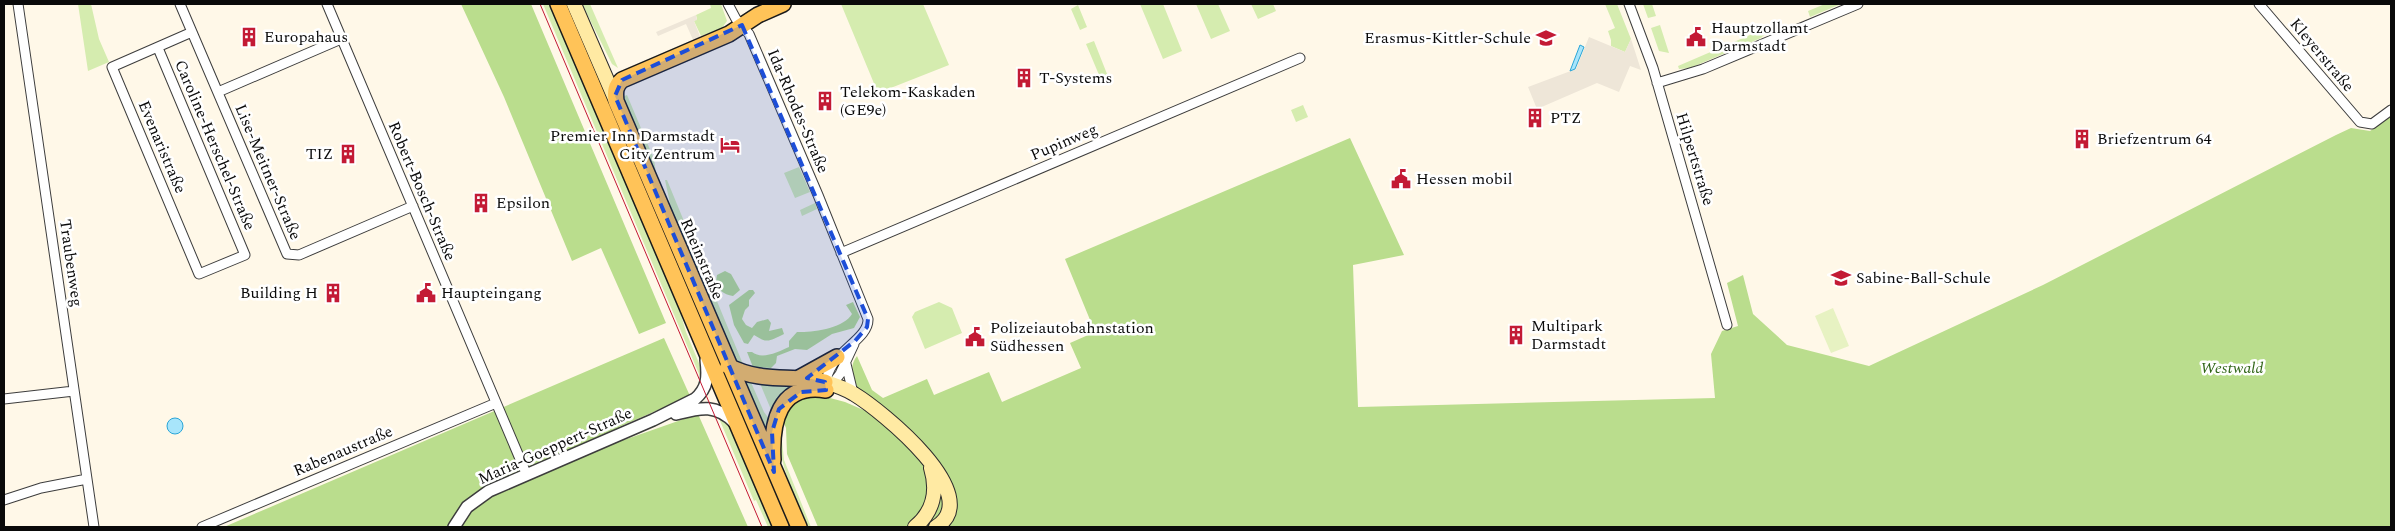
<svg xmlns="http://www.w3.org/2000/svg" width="2395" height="531" font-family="Spectral,serif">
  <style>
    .green { fill: #d5ecaf }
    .forest { fill: #badd8d }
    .pitch { fill: #e7f2c2 }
    .plaza { fill: #eee6d8 }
    .water { fill: #a8e5fb; stroke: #2aa5d7 }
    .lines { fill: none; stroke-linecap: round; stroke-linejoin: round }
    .minor-casing { stroke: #3d3d3d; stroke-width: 11 }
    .tertiary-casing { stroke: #3d3d3d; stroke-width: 14 }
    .secondary-casing { stroke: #2c2c2c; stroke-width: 16 }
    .primary-casing { stroke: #1b1b1b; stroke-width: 18 }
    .minor { stroke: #fff; stroke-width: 9 }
    .tertiary { stroke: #fff; stroke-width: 11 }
    .secondary { stroke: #ffeaa3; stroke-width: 14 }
    .primary { stroke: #ffc358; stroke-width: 15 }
    .tram { stroke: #c31a35; stroke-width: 1 }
    .marked { fill: #1d4ed8; fill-opacity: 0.2; stroke: #1d4ed8; stroke-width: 4; stroke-dasharray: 10 6; stroke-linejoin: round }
    .labels { text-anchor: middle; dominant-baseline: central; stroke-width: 5; stroke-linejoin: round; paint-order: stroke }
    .poi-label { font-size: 16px; fill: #0a0a0a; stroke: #fff; text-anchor: start }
    .street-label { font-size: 16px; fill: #0a0a0a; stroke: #fff }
    .park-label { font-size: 16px; font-style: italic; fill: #306517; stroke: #fff }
  </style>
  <rect width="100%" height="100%" fill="#fff8e8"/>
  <path class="green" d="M 78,4 L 91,4 L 99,39 L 109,62 L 88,71 Z
    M 543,4 L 551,4 L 676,298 L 686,332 L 701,368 L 702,381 Z
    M 582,4 L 590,4 L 618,68 L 612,64 Z
    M 710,4 L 721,4 L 727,21 L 722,28 L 701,36 L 694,21 L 697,19 L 696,15 L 711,8 Z
    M 841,4 L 923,4 L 949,65 L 878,93 Z
    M 1140,4 L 1163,4 L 1182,51 L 1163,59 Z
    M 1196,4 L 1218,4 L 1230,31 L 1211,39 Z
    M 1251,4 L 1273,4 L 1276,11 L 1258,19 Z
    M 1605,4 L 1617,4 L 1631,39 L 1625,52 L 1611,46 L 1611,40 L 1608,31 L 1615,28 Z
    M 1643,4 L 1652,4 L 1656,16 L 1648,18 Z
    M 1825,4 L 1841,4 L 1810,17 L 1808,11 Z
    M 1078,5 L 1087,27 L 1080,30 L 1071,9 Z
    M 1660,25 L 1669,53 L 1659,51 L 1651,28 Z
    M 1764,29 L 1765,34 L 1761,38 L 1690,68 L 1679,69 L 1678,66 Z
    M 1094,41 L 1109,79 L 1102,82 L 1086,44 Z
    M 627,95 L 654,159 L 657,180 L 622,97 Z
    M 1303,105 L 1308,117 L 1296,122 L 1291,110 Z
    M 799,167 L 810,192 L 795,198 L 784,173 Z
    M 665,180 L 667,180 L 745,369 L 734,359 L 672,213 Z
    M 815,203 L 817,209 L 802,216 L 800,210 Z
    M 939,302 L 952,308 L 962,333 L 925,349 L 912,317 L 915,312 Z
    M 742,377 L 750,380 L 764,412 L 770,420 L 767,436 Z
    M 759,381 L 801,381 L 772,412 Z
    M 718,416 L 724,420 L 733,432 L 772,527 L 768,527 L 756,500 L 754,501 Z
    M 781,431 L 784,460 L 811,527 L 808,527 L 805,519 C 794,492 776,461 781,431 Z"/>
  <path class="forest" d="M 461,4 L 531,4 L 666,323 L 639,334 L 601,248 L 572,261 L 504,97 Z
    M 2391,116 L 2391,527 L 818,527 L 787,454 L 786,428 L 783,421 L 785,411 L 799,399 L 819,395 L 845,402 L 875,415 C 866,399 842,374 857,356 L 872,390 L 883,398 L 927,379 L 934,395 L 989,372 L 1002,402 L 1081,368 L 1070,343 L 1095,332 L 1065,259 L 1350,138 L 1404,255 L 1353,265 L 1358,407 L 1715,398 L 1711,354 L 1722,331 L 1738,326 L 1727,283 L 1743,275 L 1753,314 L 1787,345 L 1869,366 L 2043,285 L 2336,135 L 2351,128 L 2370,131 Z
    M 725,271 L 731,274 L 740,290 L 733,296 C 722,294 714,288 717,275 Z
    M 749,290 L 753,290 L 755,293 L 749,300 L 749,306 L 745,310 L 742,319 L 746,325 L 752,328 L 757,322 L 768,319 L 771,323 L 769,331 L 782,328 L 784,334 C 769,341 768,344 754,335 L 748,344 L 744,343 L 734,325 L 729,305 Z
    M 853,302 L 860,317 L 854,328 L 832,334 L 807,350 L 795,349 L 777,356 L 776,363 L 771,368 L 753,367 L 747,352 L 752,352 C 762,360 778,352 789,347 L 789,341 L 797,332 C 812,333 844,328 852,314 L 846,305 Z
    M 664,338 L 690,396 L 619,427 L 624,440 L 698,414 L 748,527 L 224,527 Z"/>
  <path class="pitch" d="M 1833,308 L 1849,346 L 1831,353 L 1815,316 Z"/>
  <path class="plaza" d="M 696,15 L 697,20 L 694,21 L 701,39 L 694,42 L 686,24 L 658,36 L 656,32 Z
    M 1589,37 L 1625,52 L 1631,39 L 1641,70 L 1630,66 L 1619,92 L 1597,83 L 1537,109 L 1528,87 L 1576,69 Z"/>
  <path class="water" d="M 1580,45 L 1584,47 L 1575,69 L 1570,71 Z
    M167 426a8 8 0 1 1 16 0a8 8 0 1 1-16 0Z"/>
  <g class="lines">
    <defs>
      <path id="minor" d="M 18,4 L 94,527
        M 180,4 L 287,254 L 299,255 L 413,206
        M 327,4 L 526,473
        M 728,4 L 736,19 L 749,34 L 818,195 L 868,319 C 869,341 826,353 826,385
        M 1629,4 L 1653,68 L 1727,325
        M 2259,4 L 2360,122 L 2372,124 L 2391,110
        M 158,48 L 245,255 L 199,274 L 112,67 L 192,32
        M 1657,83 L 1703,69 L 1858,4
        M 218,92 L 341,39
        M 841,253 L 1300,58
        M 846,364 L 853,393
        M 830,387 L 840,374 L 854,344
        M 4,399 L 74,391
        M 4,500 L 41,488 L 87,479
        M 202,527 L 496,403"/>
      <path id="tertiary" d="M 676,414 C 700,408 715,403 735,423
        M 454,527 L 467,507 L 489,491 L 653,420 L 695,399 C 708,388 708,376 706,360"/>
      <path id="secondary" d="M 574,4 L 616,101
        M 825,382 C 835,385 845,388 854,394 C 882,411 987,496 936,527
        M 915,527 C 933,512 938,491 931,468"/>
      <path id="primary" d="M 558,4 L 781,527
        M 783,4 L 758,15 L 729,34 L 622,80 C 615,86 615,92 616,101 L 799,527
        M 728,366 C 763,384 790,374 825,382
        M 799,378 L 837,357
        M 773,460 C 771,424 778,382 826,390"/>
    </defs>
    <use href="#minor" class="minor-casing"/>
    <use href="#tertiary" class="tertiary-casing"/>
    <use href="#secondary" class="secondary-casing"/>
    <use href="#primary" class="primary-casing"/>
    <use href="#minor" class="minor"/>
    <use href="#tertiary" class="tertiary"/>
    <use href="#secondary" class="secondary"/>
    <use href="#primary" class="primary"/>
    <path class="tram" d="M 540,4 L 762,527"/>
  </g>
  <path class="marked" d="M 742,25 L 868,319 L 867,327 L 855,341 L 807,378 L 825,382 L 826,390 L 801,392 L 779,409 L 772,432 L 774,472 L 615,96 L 622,80 Z"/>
  <defs>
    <symbol id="building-bare" viewBox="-9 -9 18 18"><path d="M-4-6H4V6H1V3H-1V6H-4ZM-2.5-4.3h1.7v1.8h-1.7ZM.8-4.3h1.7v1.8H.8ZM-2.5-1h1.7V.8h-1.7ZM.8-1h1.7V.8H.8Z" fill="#c31a35" stroke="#fff" stroke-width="2.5" paint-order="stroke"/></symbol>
    <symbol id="civic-bare" viewBox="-9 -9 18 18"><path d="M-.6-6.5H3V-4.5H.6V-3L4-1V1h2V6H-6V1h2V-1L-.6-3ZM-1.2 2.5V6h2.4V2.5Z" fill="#c31a35" stroke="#fff" stroke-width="2.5" paint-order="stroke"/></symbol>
    <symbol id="school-bare" viewBox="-9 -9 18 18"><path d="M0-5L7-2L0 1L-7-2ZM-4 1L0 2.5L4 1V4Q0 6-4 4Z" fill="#c31a35" stroke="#fff" stroke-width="2.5" paint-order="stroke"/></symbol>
    <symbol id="hotel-bare" viewBox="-9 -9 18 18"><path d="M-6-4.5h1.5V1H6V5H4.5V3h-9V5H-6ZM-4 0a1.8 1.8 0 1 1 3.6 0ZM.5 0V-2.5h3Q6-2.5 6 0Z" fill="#c31a35" stroke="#fff" stroke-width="2.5" paint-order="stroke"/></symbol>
  </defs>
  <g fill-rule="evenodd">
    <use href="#building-bare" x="235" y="23" width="28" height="28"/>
    <use href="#civic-bare" x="1682" y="23" width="28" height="28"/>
    <use href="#school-bare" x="1532" y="24" width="28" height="28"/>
    <use href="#building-bare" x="1010" y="64" width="28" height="28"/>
    <use href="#building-bare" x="811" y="87" width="28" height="28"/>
    <use href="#building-bare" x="1521" y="104" width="28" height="28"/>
    <use href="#building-bare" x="2068" y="125" width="28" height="28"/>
    <use href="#hotel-bare" x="716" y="131" width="28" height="28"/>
    <use href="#building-bare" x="334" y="140" width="28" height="28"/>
    <use href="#civic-bare" x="1387" y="165" width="28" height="28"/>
    <use href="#building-bare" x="467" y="189" width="28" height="28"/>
    <use href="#school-bare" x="1827" y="264" width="28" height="28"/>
    <use href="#building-bare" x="319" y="279" width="28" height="28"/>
    <use href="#civic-bare" x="412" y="279" width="28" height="28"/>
    <use href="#building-bare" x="1502" y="321" width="28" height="28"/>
    <use href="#civic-bare" x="961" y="323" width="28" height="28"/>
  </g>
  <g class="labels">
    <g class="poi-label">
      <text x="1711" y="28">Hauptzollamt<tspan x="1711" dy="18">Darmstadt</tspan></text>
      <text x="264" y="37">Europahaus</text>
      <text x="1531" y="38" text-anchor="end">Erasmus-Kittler-Schule</text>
      <text x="1039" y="78">T-Systems</text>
      <text x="840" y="92">Telekom-Kaskaden<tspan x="840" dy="18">(GE9e)</tspan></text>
      <text x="1550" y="118">PTZ</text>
      <text x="715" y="136" text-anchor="end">Premier Inn Darmstadt<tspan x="715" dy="18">City Zentrum</tspan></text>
      <text x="2097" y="139">Briefzentrum 64</text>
      <text x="333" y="154" text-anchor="end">TIZ</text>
      <text x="1416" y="179">Hessen mobil</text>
      <text x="496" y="203">Epsilon</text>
      <text x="1856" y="278">Sabine-Ball-Schule</text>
      <text x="318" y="293" text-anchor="end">Building H</text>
      <text x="441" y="293">Haupteingang</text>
      <text x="1531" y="326">Multipark<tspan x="1531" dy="18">Darmstadt</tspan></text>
      <text x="990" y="328">Polizeiautobahnstation<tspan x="990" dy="18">Südhessen</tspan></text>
    </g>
    <g class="street-label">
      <text transform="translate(2322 55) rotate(50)">Kleyerstraße</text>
      <text transform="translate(798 111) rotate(67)">Ida-Rhodes-Straße</text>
      <text transform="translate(1064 142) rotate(-23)">Pupinweg</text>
      <text transform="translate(215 145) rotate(67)">Caroline-Herschel-Straße</text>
      <text transform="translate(162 147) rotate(67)">Evenaristraße</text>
      <text transform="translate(1695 159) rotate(73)">Hilpertstraße</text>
      <text transform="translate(268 172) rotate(67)">Lise-Meitner-Straße</text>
      <text transform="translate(422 191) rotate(67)">Robert-Bosch-Straße</text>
      <text transform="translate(702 259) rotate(67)">Rheinstraße</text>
      <text transform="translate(71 263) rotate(82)">Traubenweg</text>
      <text transform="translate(555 446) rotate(-24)">Maria-Goeppert-Straße</text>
      <text transform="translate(343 451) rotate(-23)">Rabenaustraße</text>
    </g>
    <g class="park-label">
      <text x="2232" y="368">Westwald</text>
    </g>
  </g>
  <rect width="2395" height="531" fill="none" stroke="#0a0a0a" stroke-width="10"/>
</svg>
